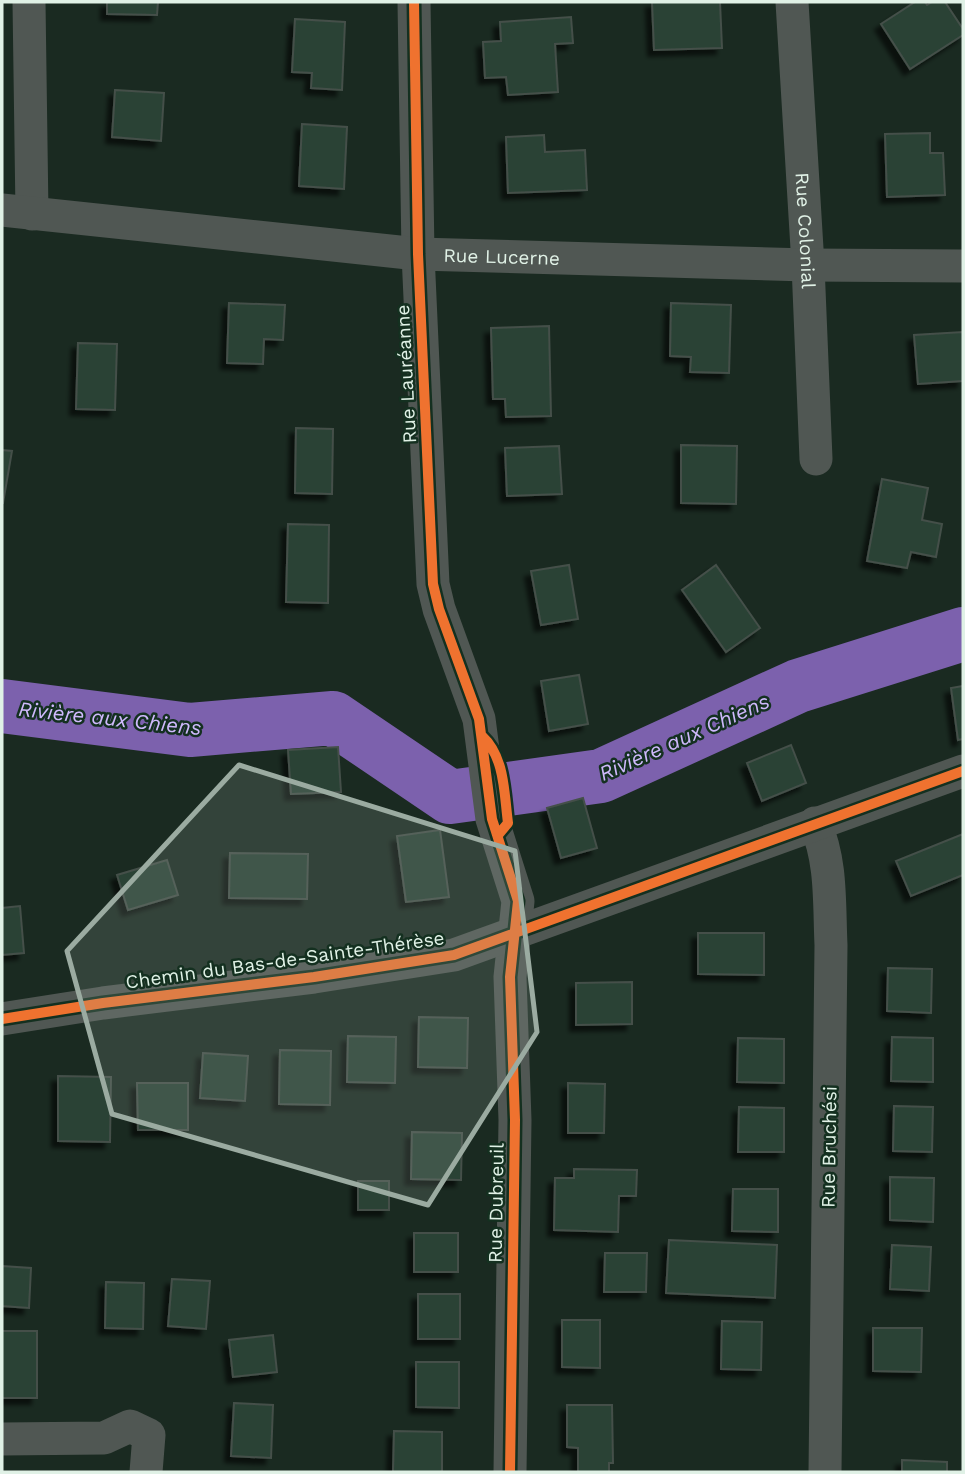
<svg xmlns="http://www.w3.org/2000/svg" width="965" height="1474" font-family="'Work Sans',sans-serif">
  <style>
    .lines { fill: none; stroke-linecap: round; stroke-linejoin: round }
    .river { stroke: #7c61ad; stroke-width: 54 }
    .building { fill: #2a4236; stroke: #445049; stroke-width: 2; filter: url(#shadow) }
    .minor { stroke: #505753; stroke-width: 33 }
    .cycleway-casing { stroke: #143020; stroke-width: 15 }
    .cycleway { stroke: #ef722f; stroke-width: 10 }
    .marked { fill: #9baba1; fill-opacity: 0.2; stroke: #9baba1; stroke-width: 5; stroke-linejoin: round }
    .labels { text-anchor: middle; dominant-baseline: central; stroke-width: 5; stroke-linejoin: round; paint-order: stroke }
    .street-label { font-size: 19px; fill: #e0f1e6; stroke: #143020 }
    .water-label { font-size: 21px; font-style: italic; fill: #cfb9fc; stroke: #143020 }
  </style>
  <defs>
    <filter id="shadow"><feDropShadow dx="-6" dy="6" stdDeviation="2" flood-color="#0009"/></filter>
  </defs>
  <rect width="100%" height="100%" fill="#1a2a21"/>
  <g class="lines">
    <path class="river" d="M 2,706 L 190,730 L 333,718 L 450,797 L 601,776 L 798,686 L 963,634"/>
  </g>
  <path class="building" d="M 107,2 L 158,2 L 157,15 L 107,14 Z
    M 652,2 L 720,2 L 722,48 L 654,50 Z
    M 915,2 L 925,2 L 927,5 L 932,2 L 945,2 L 963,29 L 963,35 L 910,69 L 881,24 Z
    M 571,17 L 573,43 L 555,44 L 558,92 L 508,95 L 506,77 L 485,78 L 483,42 L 501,41 L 500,22 Z
    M 295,19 L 345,22 L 342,90 L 311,88 L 312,73 L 292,72 Z
    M 115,90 L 164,93 L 161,141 L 112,137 Z
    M 302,124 L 347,127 L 344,189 L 299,186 Z
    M 930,133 L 930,153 L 943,153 L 945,195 L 887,197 L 885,134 Z
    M 544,135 L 545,152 L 585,150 L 587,190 L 508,193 L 506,137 Z
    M 229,303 L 285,305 L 283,340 L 264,339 L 263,364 L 227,363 Z
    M 671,303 L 731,305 L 729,373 L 690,372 L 691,357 L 670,356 Z
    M 549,326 L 551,416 L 506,417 L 505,399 L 493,399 L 491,328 Z
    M 963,332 L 963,381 L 918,384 L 914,335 Z
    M 78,343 L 117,344 L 115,410 L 76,409 Z
    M 296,428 L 333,429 L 332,494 L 295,493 Z
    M 681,445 L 737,446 L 736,504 L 681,503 Z
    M 559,446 L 562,494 L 507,496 L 505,448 Z
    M 2,450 L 12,451 L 3,503 L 2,503 Z
    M 882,479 L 928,488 L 922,520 L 942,524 L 936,557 L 911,552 L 907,568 L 867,561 Z
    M 288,524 L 329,525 L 328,603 L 286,602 Z
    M 569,565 L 578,619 L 541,625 L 531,571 Z
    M 716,565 L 760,628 L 726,652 L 682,590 Z
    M 579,675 L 588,724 L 549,731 L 541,681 Z
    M 963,686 L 963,739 L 958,740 L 951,688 Z
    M 791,745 L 806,783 L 762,801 L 747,763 Z
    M 338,747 L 341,792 L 291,794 L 288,750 Z
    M 583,798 L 597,848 L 561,858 L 547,808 Z
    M 440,830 L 449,897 L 406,902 L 397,836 Z
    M 963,834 L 963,875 L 911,896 L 896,861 Z
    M 230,853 L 308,854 L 307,899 L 229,898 Z
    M 167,860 L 178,895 L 128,910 L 117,875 Z
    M 20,906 L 24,953 L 2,955 L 2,908 Z
    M 698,933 L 764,933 L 764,975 L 698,974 Z
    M 888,968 L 932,969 L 931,1013 L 887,1011 Z
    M 632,982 L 632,1024 L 576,1025 L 576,983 Z
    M 419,1017 L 468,1018 L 467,1068 L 418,1067 Z
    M 348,1036 L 396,1037 L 395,1083 L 347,1082 Z
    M 892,1037 L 933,1038 L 933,1082 L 891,1081 Z
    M 738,1038 L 784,1039 L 784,1083 L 737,1082 Z
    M 280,1050 L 331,1051 L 330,1105 L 279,1104 Z
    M 203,1053 L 248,1056 L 245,1101 L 200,1098 Z
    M 58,1076 L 111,1077 L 110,1142 L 58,1141 Z
    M 137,1083 L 188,1083 L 188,1130 L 138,1130 Z
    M 568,1083 L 605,1084 L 604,1133 L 568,1133 Z
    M 894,1106 L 933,1107 L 932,1152 L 893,1151 Z
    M 739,1107 L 784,1108 L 784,1152 L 738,1152 Z
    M 412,1132 L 462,1133 L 461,1180 L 411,1179 Z
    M 574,1169 L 637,1170 L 636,1196 L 619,1196 L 618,1232 L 554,1230 L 555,1178 L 574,1178 Z
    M 890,1177 L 934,1178 L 933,1222 L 890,1220 Z
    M 358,1181 L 389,1181 L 389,1210 L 358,1210 Z
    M 733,1189 L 778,1189 L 778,1232 L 732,1231 Z
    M 414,1233 L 458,1233 L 458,1272 L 414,1272 Z
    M 669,1240 L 777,1245 L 775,1298 L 666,1293 Z
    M 892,1245 L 931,1247 L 929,1291 L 890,1289 Z
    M 605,1253 L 647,1253 L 646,1292 L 604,1292 Z
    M 2,1266 L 31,1268 L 29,1308 L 2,1306 Z
    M 172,1279 L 210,1281 L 206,1329 L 168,1326 Z
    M 106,1282 L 144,1283 L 143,1329 L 105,1328 Z
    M 418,1294 L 460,1294 L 460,1339 L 418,1339 Z
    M 562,1320 L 600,1320 L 600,1368 L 562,1367 Z
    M 722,1321 L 762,1322 L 761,1370 L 721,1369 Z
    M 873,1328 L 922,1328 L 921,1372 L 873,1371 Z
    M 2,1331 L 37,1331 L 37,1398 L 2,1398 Z
    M 273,1335 L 277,1372 L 233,1377 L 229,1340 Z
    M 416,1362 L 459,1362 L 459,1408 L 416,1407 Z
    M 234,1403 L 273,1405 L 271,1458 L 231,1456 Z
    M 567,1405 L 612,1405 L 613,1463 L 609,1463 L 609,1472 L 578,1472 L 578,1448 L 567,1447 Z
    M 394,1431 L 442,1432 L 442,1472 L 393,1472 Z
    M 902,1460 L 947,1462 L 947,1472 L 902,1472 Z"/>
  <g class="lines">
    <g class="minor">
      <path d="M 29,2 L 32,214"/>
      <path d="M 414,2 L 418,254 L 433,584 L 439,609 L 479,719 L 492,819 L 518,901 L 510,977 L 515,1120 L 510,1472"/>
      <path id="s1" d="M 792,2 L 808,265 L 816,459"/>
      <path id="s2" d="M 2,210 L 418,254 L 808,265 L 963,266"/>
      <path d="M 815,823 C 832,862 829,903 831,945 L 825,1472"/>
      <path d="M 2,1019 L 103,1003 L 314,977 L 454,955 L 963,771"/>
      <path d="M 2,1439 L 104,1438 L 130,1426 L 149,1435 L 146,1472"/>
    </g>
    <defs>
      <path id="cycleway" d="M 414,2 L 418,254 L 433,584 L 439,609 L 479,719 L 492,819 L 518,901 L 510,977 L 515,1120 L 510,1472
        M 482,736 C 505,757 504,793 508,823 L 498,835
        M 2,1019 L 103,1003 L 314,977 L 454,955 L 963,771"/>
    </defs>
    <use href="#cycleway" class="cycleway-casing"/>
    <use href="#cycleway" class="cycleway"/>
  </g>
  <path class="marked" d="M 239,765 L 515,851 L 537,1032 L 428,1205 L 112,1114 L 67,951 Z"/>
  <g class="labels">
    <g class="street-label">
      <text stroke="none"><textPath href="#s1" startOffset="229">Rue Colonial</textPath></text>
      <text stroke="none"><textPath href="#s2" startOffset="502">Rue Lucerne</textPath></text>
      <text transform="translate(406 374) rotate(-93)">Rue Lauréanne</text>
      <text transform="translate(285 960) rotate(-8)">Chemin du Bas-de-Sainte-Thérèse</text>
      <text transform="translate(829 1147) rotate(-89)">Rue Bruchési</text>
      <text transform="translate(496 1203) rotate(-89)">Rue Dubreuil</text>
    </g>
    <g class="water-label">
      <text transform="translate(110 718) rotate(6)">Rivière aux Chiens</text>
      <text transform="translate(684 737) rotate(-24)">Rivière aux Chiens</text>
    </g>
  </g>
  <rect width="965" height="1474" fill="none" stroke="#e0f1e6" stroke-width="7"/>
</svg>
